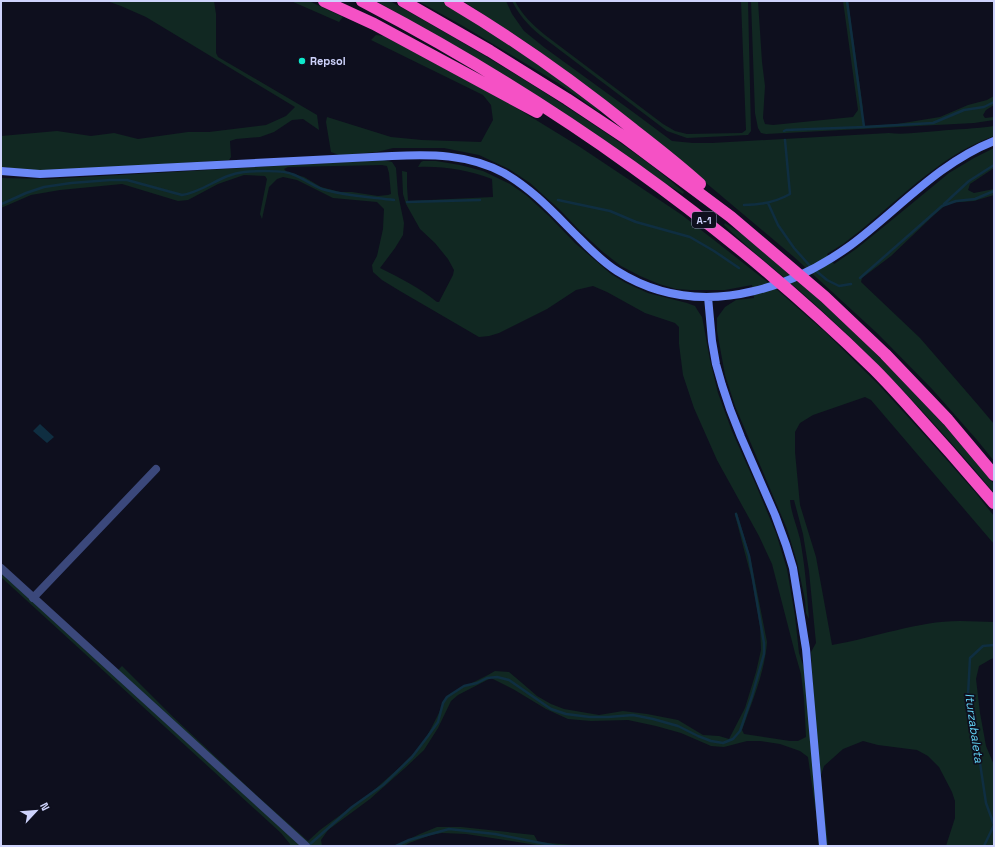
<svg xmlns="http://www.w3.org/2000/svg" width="995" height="847" font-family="'Space Grotesk',sans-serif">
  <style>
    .green { fill: #112822; fill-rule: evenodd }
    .water { fill: #0f2e41 }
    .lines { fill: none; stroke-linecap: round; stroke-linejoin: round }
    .stream { stroke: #0f2e41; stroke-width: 2.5 }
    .street { stroke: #3b487b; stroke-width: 8 }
    .secondary { stroke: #6b88f6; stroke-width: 8 }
    .highway { stroke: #f551c5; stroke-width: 12 }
    .poi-dot { fill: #0ee8cb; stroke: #0e0f1e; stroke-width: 1.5 }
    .labels { text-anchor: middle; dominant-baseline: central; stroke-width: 3.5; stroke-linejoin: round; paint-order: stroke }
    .shield { fill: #0e0f1e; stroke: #9498b9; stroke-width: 1 }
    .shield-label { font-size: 10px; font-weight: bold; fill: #ced3fc }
    .poi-label { font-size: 11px; font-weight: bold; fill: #ced3fc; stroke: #0e0f1e; text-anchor: start }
    .water-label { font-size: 12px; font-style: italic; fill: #62d4f6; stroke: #0e0f1e }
  </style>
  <rect width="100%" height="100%" fill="#0e0f1e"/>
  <path class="green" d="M 107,1 L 214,1 L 216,14 L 216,53 L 218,57 L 317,115 L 319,130 L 303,119 L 292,120 L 274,132 L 260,137 L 236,139 L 230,141 L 231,157 L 229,160 L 56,171 L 28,170 L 1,167 L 1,136 L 57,131 L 91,136 L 114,133 L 138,139 L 188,132 L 209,132 L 266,125 L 286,116 L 295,107 L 146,17 L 121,6 Z
    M 291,1 L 309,1 L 343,17 L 339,22 Z
    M 376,1 L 390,1 C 455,38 520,75 582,117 C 617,140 652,164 684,192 L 683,194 L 661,181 L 595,134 L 542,99 L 474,57 Z
    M 418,1 L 442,1 L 454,8 L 505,39 L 601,109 L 599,112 L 558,83 L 463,26 Z
    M 463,1 L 506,1 L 512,14 L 524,31 L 545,48 L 633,112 L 672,141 L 693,143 L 712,143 L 889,133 C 905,135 922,132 938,131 C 957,129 975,129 994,126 L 994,136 C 948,152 911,188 874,219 C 864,228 853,236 843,244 L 827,254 L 834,264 L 856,249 L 887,224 L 949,173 L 974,158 L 994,148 L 994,168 L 970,184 L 968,190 L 974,193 L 994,189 L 994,195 L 974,201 L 948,203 L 934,215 L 891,256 L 862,278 L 861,282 L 920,338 L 978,405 L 994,424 L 994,461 L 977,440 L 932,389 L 878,334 L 794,257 L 655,140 L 536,49 Z
    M 512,1 L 515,1 C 522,15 533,25 545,35 L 663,124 L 675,131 L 687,134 L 742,133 L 746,130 L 741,1 L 748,1 L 751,131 L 748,135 L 687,138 L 667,131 L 540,35 C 528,25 519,15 512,1 Z
    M 751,1 L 758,1 L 762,62 L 765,86 L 763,118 L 765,124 L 773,125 L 853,117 L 858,110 L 843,1 L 848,1 L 863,109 L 863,119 L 865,126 L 897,124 L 940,117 L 968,105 L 987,100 L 994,96 L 994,105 L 986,110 L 983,115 L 985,118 L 994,117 L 994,120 L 974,123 L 766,134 L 761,133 L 758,128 L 755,113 Z
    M 376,35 L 384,36 L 505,101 L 580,147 L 682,215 L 774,287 L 824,331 L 878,384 L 931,442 L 975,492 L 994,516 L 994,544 L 871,400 L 865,397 L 813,415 L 800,423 L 795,432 L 795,452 L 800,505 L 816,557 L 832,645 C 874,638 917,621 960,621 C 972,621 983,622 994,622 L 994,658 L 991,659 L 979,666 L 976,679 L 980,713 L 986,746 L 994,765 L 994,846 L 946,846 L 955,818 L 955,801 L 952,792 L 939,767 L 928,756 L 917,750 L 878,745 L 863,741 L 843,749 L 824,766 L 821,775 L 828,846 L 826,846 L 814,709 L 811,652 L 816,643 L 809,571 L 803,534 L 794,500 L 790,500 C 791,513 797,526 800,539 C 805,565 807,592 809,619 L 806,613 L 805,600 L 797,562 L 787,529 L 735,406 L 725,375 L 717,331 L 717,318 L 725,307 L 736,300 L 754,298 L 752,285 L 725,290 L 690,290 L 676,289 L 659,284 L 640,276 L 621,266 L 603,252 L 580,231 L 560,210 L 530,183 L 509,169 L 479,155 L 444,148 L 393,148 L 377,152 L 339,155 L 331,152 L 326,122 L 327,117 L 391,137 L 422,140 L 481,142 L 493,120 L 491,105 L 483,95 L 371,40 Z
    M 383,160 L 392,162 L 396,168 L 398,194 L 404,223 L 403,235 L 395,248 L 380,268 C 400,278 420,288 437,302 L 439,302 L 453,275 L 454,270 L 448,259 L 435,243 L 420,229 L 406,204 L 403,194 L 402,171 L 407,172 L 407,186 L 408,201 L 493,197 L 492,179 C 467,170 444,166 418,167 L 421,162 L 423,161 L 436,161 L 460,165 L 483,171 L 510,184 L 526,195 L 549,216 L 575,243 L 611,274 L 626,283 L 648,293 L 687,303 L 695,306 L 698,311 L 702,317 L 704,327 L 710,360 L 718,393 L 732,431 L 756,485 L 776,533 L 787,569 L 795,616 L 799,653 L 805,671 L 821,846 L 819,846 L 816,813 L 808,757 L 800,751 L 780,744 L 760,741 L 747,741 L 724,747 L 711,746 L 681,733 L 656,726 L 628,720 L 591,721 L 568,719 L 546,709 L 513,689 L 491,678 L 458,695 L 451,701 L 438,728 L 424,750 L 405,768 L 370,799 L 328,830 L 321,840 L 322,846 L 309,846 L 117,671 L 122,666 L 171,715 L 253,792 L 308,841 L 320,830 L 373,791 L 399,768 L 423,744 L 438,715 L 444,701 L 452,693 L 488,675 L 495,671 L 509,672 L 522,683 L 537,696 L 551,704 L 564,709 L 599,715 L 623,711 L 647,714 L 678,720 L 703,735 L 719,736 L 729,739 L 745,708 L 756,672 L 761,650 L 760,626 L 752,580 L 735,515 L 736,512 L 737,513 L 750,556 L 767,642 C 765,671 752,702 742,730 L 744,734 L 790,741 L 798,741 L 806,737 L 804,698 L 801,674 L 795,653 L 772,564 L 759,536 L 717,460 L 694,408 L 683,375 L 679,344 L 679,327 L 675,323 L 645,313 L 607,292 L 593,286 L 576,290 L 547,309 L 499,333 L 489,336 L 479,337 L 400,291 L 382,280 L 373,272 L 372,265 L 377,256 L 383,229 L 384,209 L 377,202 L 333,198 L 297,180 L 283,177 L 277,179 L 269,187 L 262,219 L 260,214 L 267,179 L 265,176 L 244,175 L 218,184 L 188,200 L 178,201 L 122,184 L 60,190 L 31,195 L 1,208 L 1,178 L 49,179 ZM 382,165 L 387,166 L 389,173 L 391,194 L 388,195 L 378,196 L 352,192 L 340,192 L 321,187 L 304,177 L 287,172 L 284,169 L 288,167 Z
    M 725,223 L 742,234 L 823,303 L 865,343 L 901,379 L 946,427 L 994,484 L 994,493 C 940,428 882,366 820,309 C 789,280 755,255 724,225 Z
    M 1,573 L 301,846 L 290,846 L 290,844 L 281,833 L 1,577 Z
    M 437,827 L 461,827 L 534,835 L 538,842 L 584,846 L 543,846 L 466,834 L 442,833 L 431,835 L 409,843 L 404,846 L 394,846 L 420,834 Z"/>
  <path class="water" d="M 40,424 L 54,437 L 47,443 L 33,431 Z"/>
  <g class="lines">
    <path class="stream" d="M 847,1 L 864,127
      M 784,131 L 786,130 L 864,127 L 933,123 L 964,110 L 984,107 L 994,102
      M 558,200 L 610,211 L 636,222 L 690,237 L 714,251 L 739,268
      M 407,202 L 480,200
      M 768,203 L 778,225 L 794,248 L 811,267
      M 1,204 L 4,203 L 26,193 L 44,187 L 71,183 L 110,180 L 127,180 L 182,195 C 204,192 221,174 244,172 C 254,171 284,170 292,174 C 303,178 312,185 322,189 C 345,196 370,197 394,200
      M 944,204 L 969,181 L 994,165
      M 744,205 C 760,205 776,202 790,194 L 785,140
      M 815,270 L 827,280 L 839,286 L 851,284
      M 860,278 L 942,206 L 956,201 L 975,199 L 994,191
      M 994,645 L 983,646 L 970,658 L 968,695 L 977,743 L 986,803 L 994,825
      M 309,845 L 352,807 L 383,785 L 412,757 L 428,736 L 438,722 L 443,703 L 447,697 L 464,686 L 477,683 L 487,678 L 497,677 L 509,680 L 551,709 L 566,714 L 590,717 L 608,717 L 633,715 L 653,719 L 678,726 L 698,736 L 711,741 L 723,743 L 733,739 L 740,731 L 752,696 L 764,654 L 764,643 L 749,556 L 736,514
      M 396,846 L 409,840 L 449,829 L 495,834 L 556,846
      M 984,846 L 994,825"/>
    <path class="street" d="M 1,568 L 306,846
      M 33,598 L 156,469"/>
    <path class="secondary" d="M 1,171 L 40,174 L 392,156 C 431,154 468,154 504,173 C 532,189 553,212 575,234 C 588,247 601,261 617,271 C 660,298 705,303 754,291 C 789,283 822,266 851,245 C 898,210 938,163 994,141
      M 708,297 L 712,341 L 716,364 L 722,385 L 730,409 L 741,437 L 775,515 L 786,545 L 793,568 L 806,649 L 823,846"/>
    <path class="highway" d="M 324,1 L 374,24 L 537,112
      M 362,1 C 548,98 724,222 874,369 C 885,380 895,391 905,402 C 935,435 965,469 994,503
      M 403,1 L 490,51 L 567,99 L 624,137 L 731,217 L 825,297 L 885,354 L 948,420 L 994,475
      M 450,1 C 514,39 576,83 634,130 C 656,147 679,165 700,184"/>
  </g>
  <circle class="poi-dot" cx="302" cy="61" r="4"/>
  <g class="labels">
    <rect class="shield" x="692" y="212" width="24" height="16" rx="3"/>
    <g class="shield-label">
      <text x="704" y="220">A-1</text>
    </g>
    <g class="poi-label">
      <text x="310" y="61">Repsol</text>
    </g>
    <g class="water-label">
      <text transform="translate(974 728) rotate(82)">Iturzabaleta</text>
    </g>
  </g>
  <rect width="995" height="847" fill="none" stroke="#ced3fc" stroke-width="4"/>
  <g transform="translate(36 811) rotate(64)" stroke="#0e0f1e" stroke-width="3" paint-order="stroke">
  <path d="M0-3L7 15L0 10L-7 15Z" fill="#ced3fc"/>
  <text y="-6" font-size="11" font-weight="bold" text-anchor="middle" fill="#ced3fc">N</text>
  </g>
</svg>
